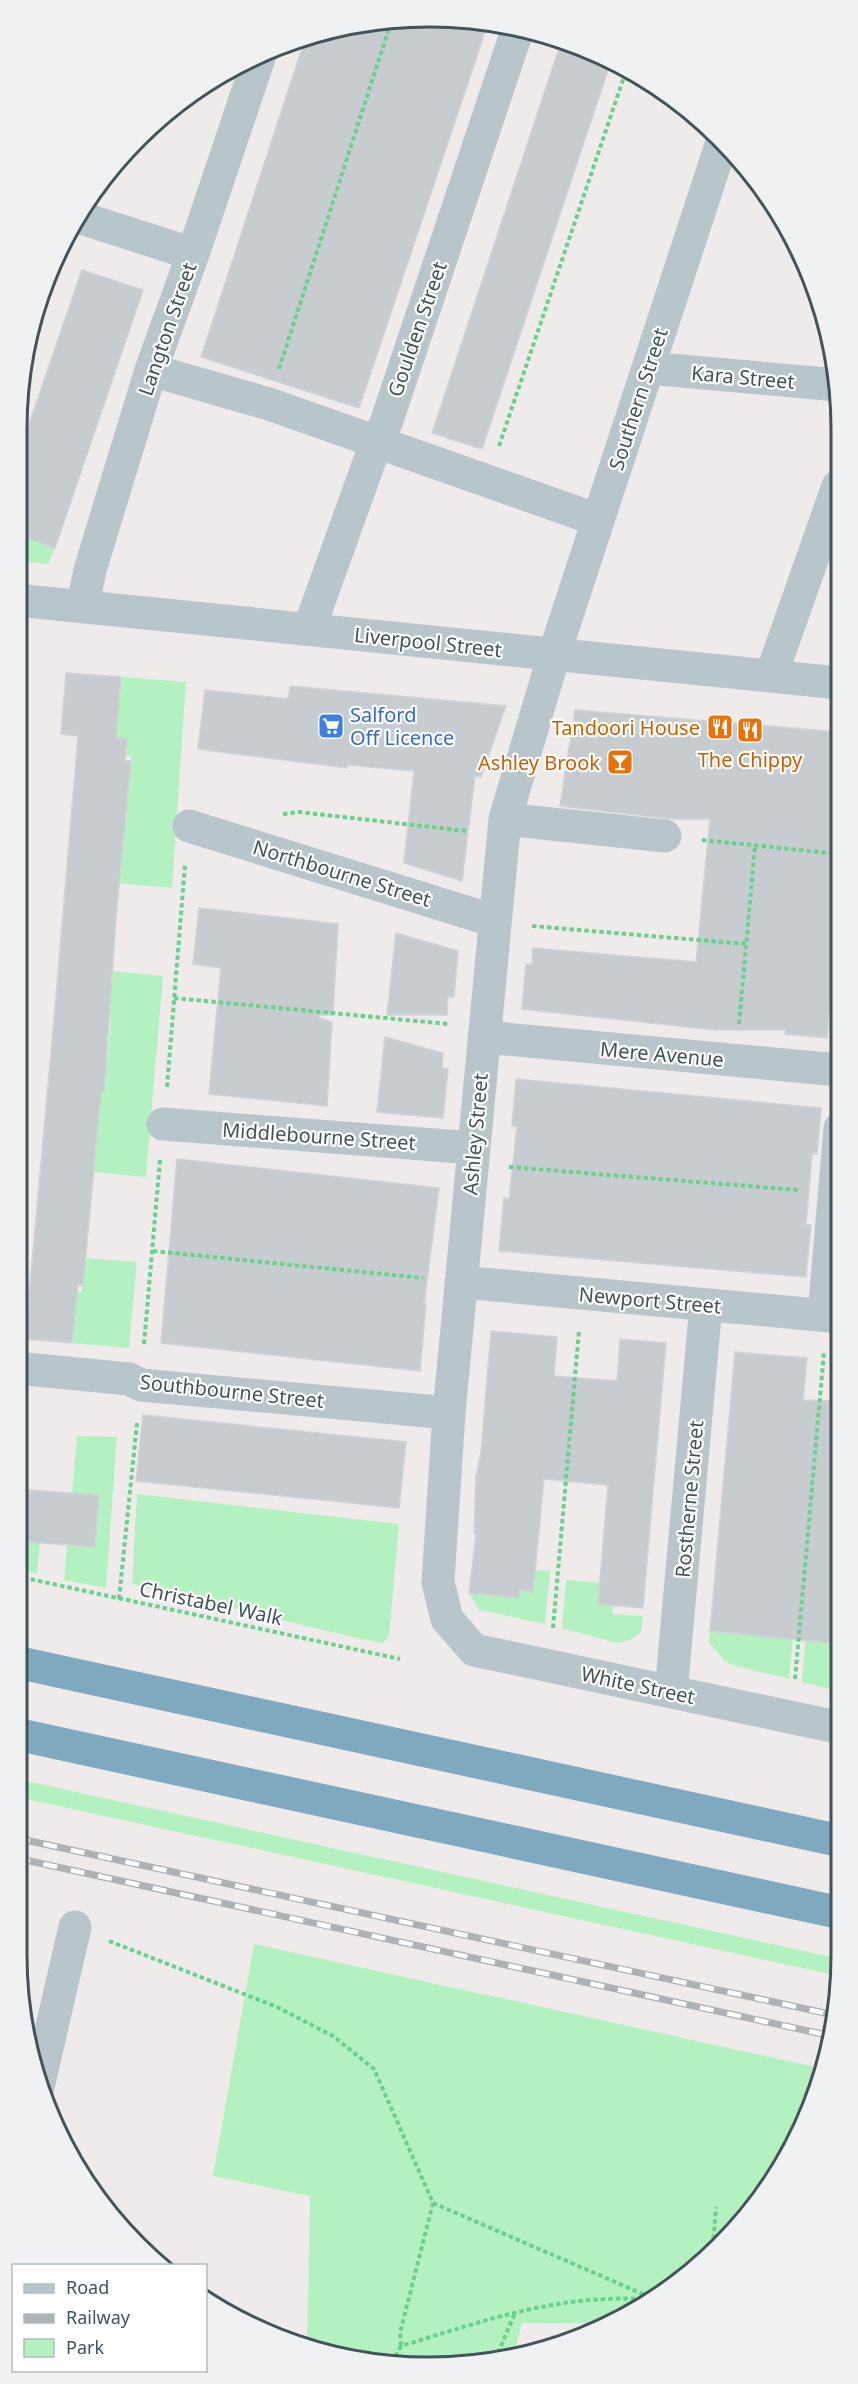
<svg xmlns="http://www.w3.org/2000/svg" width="858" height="2384" font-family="'Noto Sans',sans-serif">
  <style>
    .green { fill: #b4f1c1 }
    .building { fill: #c7ccd1; stroke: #cfd3d8; stroke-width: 1.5 }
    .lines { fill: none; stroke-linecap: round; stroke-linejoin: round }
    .path { stroke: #6ad18d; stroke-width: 4; stroke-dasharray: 4.5 3; stroke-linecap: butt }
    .minor { stroke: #b8c6cc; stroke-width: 33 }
    .highway { stroke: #7ea9bf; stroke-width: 33 }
    .rail-casing { stroke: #adb2b7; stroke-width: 7 }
    .rail { stroke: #fff; stroke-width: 4.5; stroke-dasharray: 14; stroke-linecap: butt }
    .labels { text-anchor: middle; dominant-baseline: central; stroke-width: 4.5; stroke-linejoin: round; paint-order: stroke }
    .street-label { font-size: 20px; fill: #43535a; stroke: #fff }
    .shop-label { font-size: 20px; fill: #366cbe; stroke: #fff; text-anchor: start }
    .food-label { font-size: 20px; fill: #c56008; stroke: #fff; text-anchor: end }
    .rim { fill: none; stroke: #43535a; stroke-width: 3 }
  </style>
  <rect width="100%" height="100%" fill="#efebeb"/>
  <path class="green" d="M 17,534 L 55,548 L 48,564 L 17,561 Z
    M 121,677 L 186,682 L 172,888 L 92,881 L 94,868 L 121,870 L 132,757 L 126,756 L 127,739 L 116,738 Z
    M 112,971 L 163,976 L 146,1177 L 94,1172 L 99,1111 L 74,1089 L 104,1092 L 111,1018 L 80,1014 L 110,997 Z
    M 86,1258 L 137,1262 L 129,1348 L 72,1343 L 76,1304 L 53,1290 L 82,1292 Z
    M 77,1436 L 117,1437 L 106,1588 L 64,1580 L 67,1544 L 99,1495 L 72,1493 Z
    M 137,1494 L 399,1524 L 389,1636 L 383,1643 L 361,1639 L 132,1584 Z
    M 16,1541 L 40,1542 L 37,1574 L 17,1569 Z
    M 535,1570 L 550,1571 L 545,1624 L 479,1610 L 469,1593 L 519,1598 L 520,1590 L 533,1592 Z
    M 566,1580 L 600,1583 L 598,1604 L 613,1606 L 612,1614 L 643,1616 L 641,1632 L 630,1640 L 617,1643 L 562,1628 Z
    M 796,1607 L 789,1679 L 732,1665 L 726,1662 L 709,1643 L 710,1631 L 773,1637 Z
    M 807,1623 L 832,1625 L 830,1645 L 841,1647 L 841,1692 L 802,1682 Z
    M 17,1779 L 841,1959 L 839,1976 L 17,1797 Z
    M 254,1944 L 825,2069 L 799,2138 L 756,2206 L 658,2298 L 603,2327 L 583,2323 L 522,2323 L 513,2359 L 510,2360 L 401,2363 L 307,2347 L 310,2196 L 213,2176 Z"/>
  <path class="building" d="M 456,17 L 488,23 L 359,408 L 201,357 L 306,36 L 375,20 Z
    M 561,42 L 610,64 L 482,449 L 432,433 Z
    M 82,270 L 143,290 L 55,548 L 16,534 L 16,462 Z
    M 66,673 L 121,677 L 116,738 L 127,739 L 125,761 L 131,761 L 116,918 L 104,1092 L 101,1092 L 83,1286 L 78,1285 L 72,1343 L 25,1339 L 56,997 L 78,736 L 61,734 Z
    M 290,686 L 506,706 L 481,777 L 475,776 L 462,881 L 404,863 L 414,771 L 348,765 L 347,768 L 198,749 L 205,690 L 288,699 Z
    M 575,710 L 839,732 L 839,902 L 827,1038 L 785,1034 L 786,1030 L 715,1030 L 522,1009 L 526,964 L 532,964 L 533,948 L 696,962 L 710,819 L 673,819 L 560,806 Z
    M 199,908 L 338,924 L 333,1015 L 320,1015 L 319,1018 L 332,1022 L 327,1106 L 209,1094 L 221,968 L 193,964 Z
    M 396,933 L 458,951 L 454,997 L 448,997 L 447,1015 L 387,1015 Z
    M 385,1037 L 443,1053 L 442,1068 L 448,1069 L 443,1118 L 377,1112 Z
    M 516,1079 L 821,1108 L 817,1154 L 812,1154 L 806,1225 L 811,1225 L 806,1277 L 499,1251 L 504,1198 L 509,1199 L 517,1126 L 512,1126 Z
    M 177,1159 L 439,1188 L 424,1304 L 426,1304 L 420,1371 L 161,1343 Z
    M 491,1331 L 557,1337 L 554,1376 L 617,1381 L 620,1339 L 666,1343 L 643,1608 L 598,1604 L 608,1485 L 544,1479 L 533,1592 L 520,1590 L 519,1598 L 469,1593 L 476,1534 L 474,1533 L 476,1477 L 481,1452 Z
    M 735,1352 L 807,1358 L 803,1400 L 840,1401 L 841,1644 L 710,1631 Z
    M 143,1415 L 406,1442 L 399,1508 L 136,1481 Z
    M 16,1489 L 99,1495 L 95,1547 L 16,1541 Z"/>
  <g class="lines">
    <path class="path" d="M 26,358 L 62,251
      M 279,369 L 392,19
      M 499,446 L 626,71
      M 283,814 L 299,812 L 466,831
      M 702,840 L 839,854
      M 532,926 L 746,944
      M 174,998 L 448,1024
      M 739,1024 L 755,846
      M 167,1087 L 185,865
      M 509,1167 L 798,1190
      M 153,1251 L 423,1278
      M 144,1344 L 160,1160
      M 16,1576 L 400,1659
      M 119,1599 L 137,1423
      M 553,1628 L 579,1331
      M 795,1679 L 824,1352
      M 109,1941 L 277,2007 L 333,2036 L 374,2069 L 433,2203 L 400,2333 L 401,2346
      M 433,2203 L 652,2298
      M 713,2246 L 716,2207
      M 495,2360 L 515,2313
      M 392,2363 L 401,2346 C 487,2320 563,2292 654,2300"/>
    <path class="minor" d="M 722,142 L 554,655 L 505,819 L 449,1413 L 438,1582 L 447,1619 L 474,1650 L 841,1728
      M 78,217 L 193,254
      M 648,368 L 838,385
      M 151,370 L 269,404 L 598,520
      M 16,600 L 839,683
      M 83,605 L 90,570 L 151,370 L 193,254 L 260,55
      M 309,629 L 376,443 L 386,423 L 518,28
      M 771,676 L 838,486
      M 505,819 L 665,836
      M 189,826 L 495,921
      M 484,1037 L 839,1070
      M 163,1124 L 474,1148
      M 461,1282 L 840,1317
      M 824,1315 L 840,1128
      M 16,1368 L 129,1379 L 141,1385 L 449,1413
      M 671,1692 L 706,1305
      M 38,2087 L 75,1927"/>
    <path class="highway" d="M 16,1662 L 841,1841
      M 16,1734 L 841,1913"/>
    <defs>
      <path id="rail" d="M 16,1838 L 834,2015
        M 16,1858 L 831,2036"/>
    </defs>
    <use href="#rail" class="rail-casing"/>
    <use href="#rail" class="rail"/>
  </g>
  <defs>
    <symbol id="supermarket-square" viewBox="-11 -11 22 22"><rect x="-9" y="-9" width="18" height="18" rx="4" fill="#3f7fe0" stroke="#fff"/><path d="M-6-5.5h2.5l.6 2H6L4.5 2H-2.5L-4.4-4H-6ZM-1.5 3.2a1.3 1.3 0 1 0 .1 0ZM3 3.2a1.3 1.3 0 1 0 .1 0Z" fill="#fff"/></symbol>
    <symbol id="restaurant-square" viewBox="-11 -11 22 22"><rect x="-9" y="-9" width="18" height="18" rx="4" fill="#e8710a" stroke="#fff"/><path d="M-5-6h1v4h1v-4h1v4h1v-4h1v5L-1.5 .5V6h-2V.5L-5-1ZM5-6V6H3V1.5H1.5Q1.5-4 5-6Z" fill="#fff"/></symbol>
    <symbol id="bar-square" viewBox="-11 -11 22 22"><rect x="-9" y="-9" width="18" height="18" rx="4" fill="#e8710a" stroke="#fff"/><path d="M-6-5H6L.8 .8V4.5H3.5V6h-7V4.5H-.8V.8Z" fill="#fff"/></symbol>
  </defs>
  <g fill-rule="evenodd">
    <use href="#supermarket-square" x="316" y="711" width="30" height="30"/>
    <use href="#restaurant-square" x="705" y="712" width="30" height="30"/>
    <use href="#restaurant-square" x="735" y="715" width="30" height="30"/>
    <use href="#bar-square" x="605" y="747" width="30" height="30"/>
  </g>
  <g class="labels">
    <g class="street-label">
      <text transform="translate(167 329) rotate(-71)">Langton Street</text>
      <text transform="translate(417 329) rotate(-71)">Goulden Street</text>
      <text transform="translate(743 377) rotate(5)">Kara Street</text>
      <text transform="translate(638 399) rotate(-72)">Southern Street</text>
      <text transform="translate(428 642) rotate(6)">Liverpool Street</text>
      <text transform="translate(342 873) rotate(17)">Northbourne Street</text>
      <text transform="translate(662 1054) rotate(5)">Mere Avenue</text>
      <text transform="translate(475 1134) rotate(-85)">Ashley Street</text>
      <text transform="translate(319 1136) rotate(4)">Middlebourne Street</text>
      <text transform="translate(650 1300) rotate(5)">Newport Street</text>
      <text transform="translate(232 1391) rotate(6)">Southbourne Street</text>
      <text transform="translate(689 1499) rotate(-85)">Rostherne Street</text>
      <text transform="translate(211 1603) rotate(12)">Christabel Walk</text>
      <text transform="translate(638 1685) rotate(12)">White Street</text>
    </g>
    <g class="shop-label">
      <text x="350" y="714">Salford<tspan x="350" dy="23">Off Licence</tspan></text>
    </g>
    <g class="food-label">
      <text x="700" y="727">Tandoori House</text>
      <text x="750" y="759" text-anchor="middle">The Chippy</text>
      <text x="600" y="762">Ashley Brook</text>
    </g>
  </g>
  <path d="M0 0H858V2384H0ZM429 27H429A402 402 0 0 1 831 429V1955A402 402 0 0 1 429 2357H429A402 402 0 0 1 27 1955V429A402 402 0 0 1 429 27Z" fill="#f0f1f2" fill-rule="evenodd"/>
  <path class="rim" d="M429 27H429A402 402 0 0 1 831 429V1955A402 402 0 0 1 429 2357H429A402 402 0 0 1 27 1955V429A402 402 0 0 1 429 27Z"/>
  <rect x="12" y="2264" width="195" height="108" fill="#ffffff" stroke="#b4babd" stroke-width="1.5"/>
  <rect x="24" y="2284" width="30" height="9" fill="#b8c6cc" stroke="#b4babd" stroke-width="1.5"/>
  <text x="66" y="2294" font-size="18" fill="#43535a">Road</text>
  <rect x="24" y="2314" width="30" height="9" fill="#adb2b7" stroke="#b4babd" stroke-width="1.5"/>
  <text x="66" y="2324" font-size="18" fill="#43535a">Railway</text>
  <rect x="24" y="2339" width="30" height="18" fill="#b4f1c1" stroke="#b4babd" stroke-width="1.5"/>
  <text x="66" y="2354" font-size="18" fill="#43535a">Park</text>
</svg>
